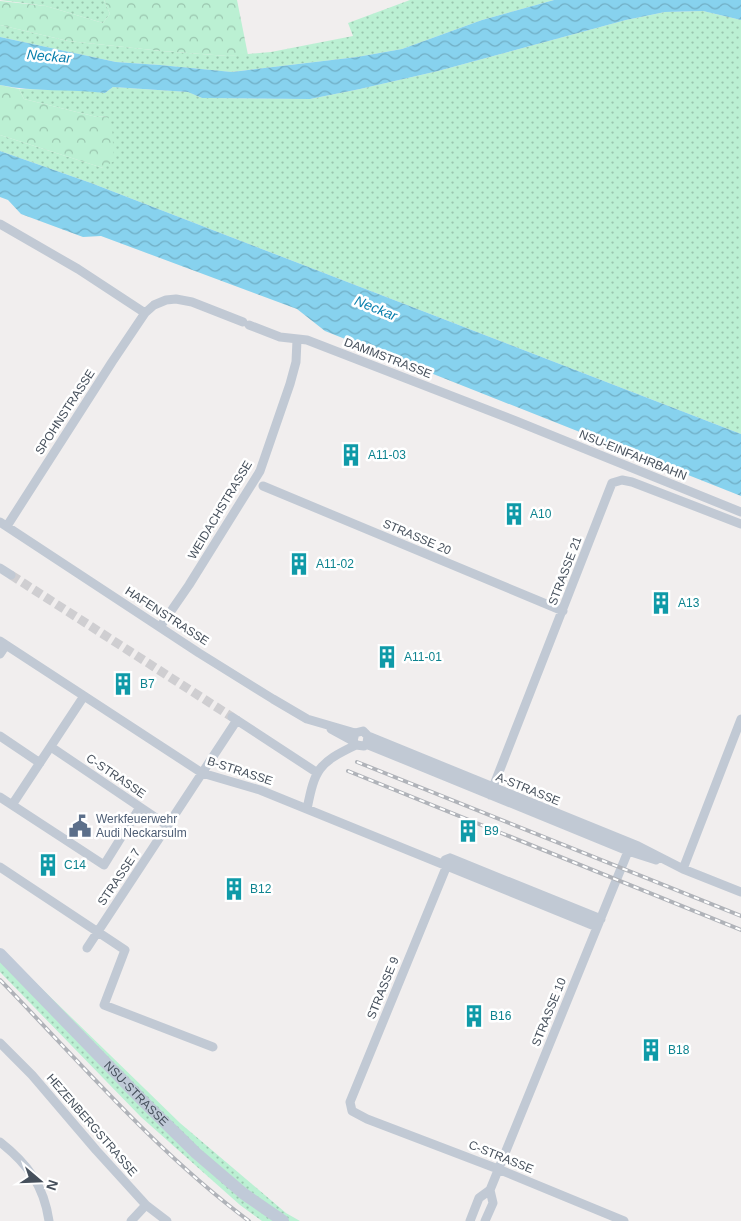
<svg xmlns="http://www.w3.org/2000/svg" width="741" height="1221" font-family="Helvetica,sans-serif">
  <style>
    .grass { fill: url(#grass-dots) }
    .forest { fill: url(#forest-crowns) }
    .water { fill: url(#water-waves) }
    .lines { fill: none; stroke-linecap: round; stroke-linejoin: round }
    .street-tunnel { stroke: #cfced1; stroke-width: 9; stroke-dasharray: 9 4.5; stroke-linecap: butt }
    .street { stroke: #c1c9d4; stroke-width: 9 }
    .secondary { stroke: #c0cad8; stroke-width: 12 }
    .rail-casing { stroke: #b0b3b9; stroke-width: 4 }
    .rail { stroke: #fff; stroke-width: 2; stroke-dasharray: 5.5; stroke-linecap: butt }
    .labels { text-anchor: middle; dominant-baseline: central; stroke-width: 5; stroke-linejoin: round; paint-order: stroke }
    .street-label { font-size: 12px; fill: #46505c; stroke: #fff }
    .culture-label { font-size: 12px; fill: #0d838f; stroke: #fff; text-anchor: start }
    .service-label { font-size: 12px; fill: #4e5e75; stroke: #fff; text-anchor: start }
    .water-label { font-size: 14px; font-style: italic; fill: #087fad; stroke: #fff }
  </style>
  <defs>
    <pattern id="grass-dots" width="8" height="8" patternUnits="userSpaceOnUse" patternTransform="scale(1.25)"><rect width="8" height="8" fill="#bbf0d3"/><path d="M2 2h.1M6 6h.1" fill="none" stroke="#9ac5ae" stroke-width="1.8" stroke-linecap="round"/></pattern>
    <pattern id="forest-crowns" width="20" height="18" patternUnits="userSpaceOnUse" patternTransform="scale(1.25)"><rect width="20" height="18" fill="#bbf0d3"/><path d="M2 6a3 3 0 1 1 6 0M12 15a3 3 0 1 1 6 0" fill="none" stroke="#9ac5ae"/></pattern>
    <pattern id="water-waves" width="16" height="10" patternUnits="userSpaceOnUse" patternTransform="scale(1.25)"><rect width="16" height="10" fill="#87d2ee"/><path d="M0 5q4-4 8 0t8 0" fill="none" stroke="#70adc4"/></pattern>
  </defs>
  <rect width="100%" height="100%" fill="#f1eeee"/>
  <path class="grass" d="M 0,0 L 104,0 L 110,14 L 103,23 L 46,6 Z
    M 410,0 L 554,0 L 482,20 L 402,49 L 357,57 L 231,72 L 160,65 L 116,62 L 0,37 L 0,25 L 68,41 L 162,51 L 227,56 L 271,52 L 353,36 L 348,23 Z
    M 703,11 L 741,20 L 741,434 L 91,183 L 0,151 L 0,135 L 103,168 L 107,116 L 97,117 L 24,99 L 19,89 L 82,90 L 105,93 L 113,87 L 188,92 L 202,98 L 310,99 L 360,89 L 438,71 L 626,20 L 665,12 Z
    M 0,948 L 180,1123 L 286,1213 L 300,1221 L 262,1221 L 240,1205 L 141,1117 L 0,972 Z"/>
  <path class="forest" d="M 104,0 L 237,0 L 248,55 L 227,56 L 162,51 L 68,41 L 0,25 L 0,1 L 46,6 L 103,23 L 110,14 Z
    M 0,85 L 19,89 L 24,99 L 97,117 L 107,116 L 112,127 L 114,161 L 103,168 L 0,135 Z"/>
  <path class="water" d="M 554,0 L 741,0 L 741,20 L 703,11 L 665,12 L 626,20 L 438,71 L 360,89 L 310,99 L 202,98 L 188,92 L 113,87 L 105,93 C 70,89 34,92 0,85 L 0,37 L 116,62 L 160,65 L 232,72 L 357,57 L 402,49 L 482,20 Z
    M 0,151 L 91,183 L 741,434 L 741,496 L 325,331 L 297,309 L 101,236 L 83,237 L 21,214 L 8,200 L 0,197 Z"/>
  <g class="lines">
    <path class="street-tunnel" d="M 11,575 L 232,717"/>
    <path class="street" d="M 0,224 L 78,269 L 145,313
      M 249,325 L 280,337 L 307,340 L 516,421 L 741,512
      M 263,486 L 563,611
      M 0,522 L 199,653 L 273,699 L 307,719 L 355,733
      M 7,526 L 112,362 L 145,313 L 154,305 L 166,300 L 176,299 L 192,302 L 243,322
      M 0,568 L 11,575
      M 160,627 L 189,585 L 260,471 L 290,384 L 296,362 L 297,340
      M 0,641 L 202,773 L 260,790 L 597,927
      M 0,654 L 6,645
      M 232,717 L 316,772
      M 331,729 L 353,741
      M 0,736 L 40,763
      M 368,736 L 367,743 L 364,746 L 356,745 L 353,741 L 355,733 L 363,731 L 368,736 L 638,846 L 683,869 L 741,892
      M 367,743 L 366,744 L 628,851 L 656,860
      M 51,747 L 168,826
      M 490,795 L 612,483 L 622,480 L 632,482 L 741,524
      M 0,797 L 104,865 L 140,807
      M 12,805 L 84,696
      M 307,809 C 315,769 318,763 356,745
      M 450,858 L 350,1102 L 352,1111 L 367,1119 L 498,1169 L 624,1221
      M 445,860 L 450,858 L 601,919
      M 0,867 L 125,950 L 104,1005 L 213,1047
      M 683,869 L 741,719
      M 87,948 L 237,720
      M 0,1043 L 32,1075 L 96,1150 L 146,1205 L 167,1221
      M 0,1142 C 28,1164 44,1186 49,1221
      M 131,1221 L 146,1205
      M 470,1221 L 479,1198 L 490,1190 L 631,844
      M 485,1221 L 493,1203 L 490,1190"/>
    <path class="secondary" id="s1" d="M 0,954 L 145,1103 L 196,1153 L 244,1194 L 283,1221"/>
    <defs>
      <path id="rail" d="M 357,762 L 741,916
        M 348,771 L 741,930
        M 0,980 C 80,1062 156,1152 249,1221"/>
    </defs>
    <use href="#rail" class="rail-casing"/>
    <use href="#rail" class="rail"/>
  </g>
  <defs>
    <symbol id="building-bare" viewBox="-9 -9 18 18"><path d="M-4-6H4V6H1V3H-1V6H-4ZM-2.5-4.3h1.7v1.8h-1.7ZM.8-4.3h1.7v1.8H.8ZM-2.5-1h1.7V.8h-1.7ZM.8-1h1.7V.8H.8Z" fill="#0f9aa8" stroke="#fff" stroke-width="2.5" paint-order="stroke"/></symbol>
    <symbol id="civic-bare" viewBox="-9 -9 18 18"><path d="M-.6-6.5H3V-4.5H.6V-3L4-1V1h2V6H-6V1h2V-1L-.6-3ZM-1.2 2.5V6h2.4V2.5Z" fill="#5c6f8a" stroke="#fff" stroke-width="2.5" paint-order="stroke"/></symbol>
  </defs>
  <g fill-rule="evenodd">
    <use href="#building-bare" x="335" y="439" width="32" height="32"/>
    <use href="#building-bare" x="498" y="498" width="32" height="32"/>
    <use href="#building-bare" x="283" y="548" width="32" height="32"/>
    <use href="#building-bare" x="645" y="587" width="32" height="32"/>
    <use href="#building-bare" x="371" y="641" width="32" height="32"/>
    <use href="#building-bare" x="107" y="668" width="32" height="32"/>
    <use href="#civic-bare" x="64" y="810" width="32" height="32"/>
    <use href="#building-bare" x="452" y="815" width="32" height="32"/>
    <use href="#building-bare" x="32" y="849" width="32" height="32"/>
    <use href="#building-bare" x="218" y="873" width="32" height="32"/>
    <use href="#building-bare" x="458" y="1000" width="32" height="32"/>
    <use href="#building-bare" x="635" y="1034" width="32" height="32"/>
  </g>
  <g class="labels">
    <g class="street-label">
      <text transform="translate(388 358) rotate(21)">DAMMSTRASSE</text>
      <text transform="translate(65 412) rotate(-57)">SPOHNSTRASSE</text>
      <text transform="translate(633 455) rotate(22)">NSU-EINFAHRBAHN</text>
      <text transform="translate(220 510) rotate(-59)">WEIDACHSTRASSE</text>
      <text transform="translate(417 537) rotate(23)">STRASSE 20</text>
      <text transform="translate(565 571) rotate(-69)">STRASSE 21</text>
      <text transform="translate(167 616) rotate(33)">HAFENSTRASSE</text>
      <text transform="translate(240 771) rotate(18)">B-STRASSE</text>
      <text transform="translate(116 776) rotate(34)">C-STRASSE</text>
      <text transform="translate(528 789) rotate(22)">A-STRASSE</text>
      <text transform="translate(119 877) rotate(-56)">STRASSE 7</text>
      <text transform="translate(383 988) rotate(-68)">STRASSE 9</text>
      <text transform="translate(549 1012) rotate(-68)">STRASSE 10</text>
      <text stroke="none"><textPath href="#s1" startOffset="195">NSU-STRASSE</textPath></text>
      <text transform="translate(92 1125) rotate(49)">HEZENBERGSTRASSE</text>
      <text transform="translate(501 1157) rotate(22)">C-STRASSE</text>
    </g>
    <g class="culture-label">
      <text x="368" y="455">A11-03</text>
      <text x="530" y="514">A10</text>
      <text x="316" y="564">A11-02</text>
      <text x="678" y="603">A13</text>
      <text x="404" y="657">A11-01</text>
      <text x="140" y="684">B7</text>
      <text x="484" y="831">B9</text>
      <text x="64" y="865">C14</text>
      <text x="250" y="889">B12</text>
      <text x="490" y="1016">B16</text>
      <text x="668" y="1050">B18</text>
    </g>
    <g class="service-label">
      <text x="96" y="819">Werkfeuerwehr<tspan x="96" dy="14">Audi Neckarsulm</tspan></text>
    </g>
    <g class="water-label">
      <text transform="translate(49 56) rotate(5)">Neckar</text>
      <text transform="translate(376 308) rotate(22)">Neckar</text>
    </g>
  </g>
  <g transform="translate(40 1181) rotate(109)" stroke="#ffffff" stroke-width="4" paint-order="stroke">
  <path d="M0-4L9 19L0 12L-9 19Z" fill="#46505c"/>
  <text y="-8" font-size="14" font-weight="bold" text-anchor="middle" fill="#46505c">N</text>
  </g>
</svg>
